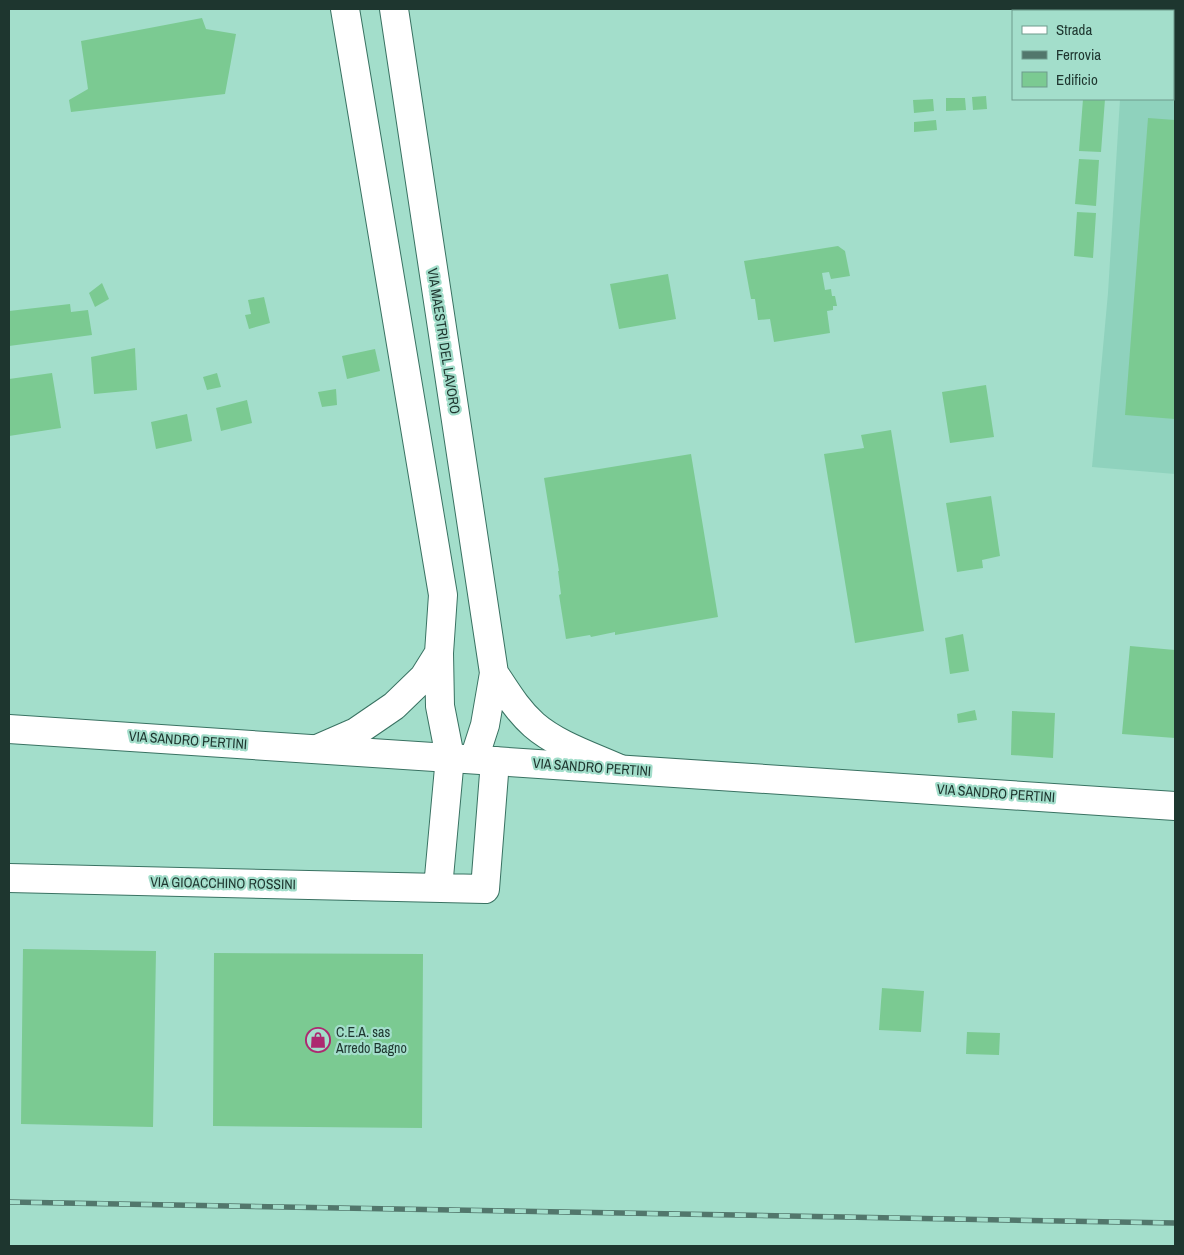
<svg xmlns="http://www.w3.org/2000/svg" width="1184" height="1255" font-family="'Archivo Narrow',sans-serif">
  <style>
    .built { fill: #8fd2bd }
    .building { fill: #7bca92 }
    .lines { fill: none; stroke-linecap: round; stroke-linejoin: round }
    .street-casing { stroke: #397262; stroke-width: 30 }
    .secondary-casing { stroke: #397262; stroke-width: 30 }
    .street { stroke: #fff; stroke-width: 28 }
    .secondary { stroke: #fff; stroke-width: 28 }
    .rail-casing { stroke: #52776c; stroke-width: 5.5 }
    .rail { stroke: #a3decb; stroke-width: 4; stroke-dasharray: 11; stroke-linecap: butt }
    .labels { text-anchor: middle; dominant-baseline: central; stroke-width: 4.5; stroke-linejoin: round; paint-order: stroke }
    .street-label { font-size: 14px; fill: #1e362f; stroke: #a3decb }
    .poi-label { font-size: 14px; fill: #1e362f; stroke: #a3decb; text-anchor: start }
  </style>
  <rect width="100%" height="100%" fill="#a3decb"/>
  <path class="built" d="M 1125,9 L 1175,10 L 1175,474 L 1092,467 L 1108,293 L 1120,99 L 1173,99 L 1173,11 L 1125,11 Z"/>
  <path class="building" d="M 202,18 L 206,29 L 236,34 L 225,94 L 71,112 L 69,100 L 88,89 L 81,41 Z
    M 1173,24 L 1175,24 L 1175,62 L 1173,62 Z
    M 986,96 L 987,109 L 973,110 L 972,97 Z
    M 946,98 L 965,98 L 966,110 L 946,111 Z
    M 933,99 L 934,111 L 914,113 L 913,100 Z
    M 1083,99 L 1105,99 L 1101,152 L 1079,151 Z
    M 1148,118 L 1175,120 L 1175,419 L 1125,415 Z
    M 936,120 L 937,130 L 914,132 L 914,122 Z
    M 1079,159 L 1099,160 L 1096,206 L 1075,204 Z
    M 1077,212 L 1096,213 L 1093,258 L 1074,256 Z
    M 838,246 L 845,251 L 850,276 L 831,279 L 829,272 L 822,273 L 825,290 L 831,289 L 832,296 L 835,296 L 837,306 L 833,306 L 833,310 L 827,311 L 830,333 L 774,342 L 770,319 L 758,320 L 755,299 L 751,299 L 744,261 Z
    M 668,274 L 676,319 L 619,329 L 610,284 Z
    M 102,283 L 109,299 L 95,307 L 89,293 Z
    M 264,297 L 270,323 L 249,329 L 245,315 L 251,314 L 248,300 Z
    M 70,304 L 71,312 L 88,310 L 92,335 L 9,346 L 9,311 Z
    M 135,348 L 137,390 L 94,394 L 91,357 Z
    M 375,349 L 380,371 L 347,379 L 342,356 Z
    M 52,373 L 61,428 L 9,436 L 9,379 Z
    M 217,373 L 221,387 L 207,390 L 203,377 Z
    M 986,385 L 994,437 L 950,443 L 942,392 Z
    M 336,389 L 337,405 L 322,407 L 318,392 Z
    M 247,400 L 252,423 L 221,431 L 216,408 Z
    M 187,414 L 192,441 L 156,449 L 151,422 Z
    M 891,430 L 924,631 L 855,643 L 824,454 L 864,448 L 861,435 Z
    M 691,454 L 718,617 L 615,635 L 615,632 L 591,637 L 590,635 L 566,639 L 559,595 L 561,594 L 558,571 L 559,571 L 544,478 Z
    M 991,496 L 1000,556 L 982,560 L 983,568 L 957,572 L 946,503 Z
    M 963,634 L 969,671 L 950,674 L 945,638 Z
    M 1130,646 L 1175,650 L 1175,738 L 1122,734 Z
    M 975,710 L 977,720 L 958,723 L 957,714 Z
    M 1012,711 L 1055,713 L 1053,758 L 1011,755 Z
    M 23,949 L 156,951 L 153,1127 L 21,1124 Z
    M 214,953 L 423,954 L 422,1128 L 213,1126 Z
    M 882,988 L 924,991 L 921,1032 L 879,1030 Z
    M 967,1032 L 1000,1033 L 999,1055 L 966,1054 Z"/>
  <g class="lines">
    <defs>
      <path id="street" d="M 345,9 L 443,595 L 439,653 L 440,706 L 450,757 L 438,888
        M 394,9 L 494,673 L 485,725 L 474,759
        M 494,673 C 506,691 517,710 534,725 C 557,745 591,756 620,769
        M 317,749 L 356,732 L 394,706 L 424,677 L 439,653
        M 9,878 L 485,889 L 495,761"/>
      <path id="secondary" d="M 9,729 L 1175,806"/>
    </defs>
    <use href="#street" class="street-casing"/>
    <use href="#secondary" class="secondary-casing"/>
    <use href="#street" class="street"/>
    <use href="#secondary" class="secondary"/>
    <defs>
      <path id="rail" d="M 9,1202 L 1175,1223"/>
    </defs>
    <use href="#rail" class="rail-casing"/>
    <use href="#rail" class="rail"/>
  </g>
  <defs>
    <symbol id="shop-ring" viewBox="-11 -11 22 22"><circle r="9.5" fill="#a3decb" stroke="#ad2870" stroke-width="1.5"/><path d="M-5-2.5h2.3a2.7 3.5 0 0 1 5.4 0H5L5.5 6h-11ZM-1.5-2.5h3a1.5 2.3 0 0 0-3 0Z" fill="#ad2870"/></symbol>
  </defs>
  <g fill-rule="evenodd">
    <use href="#shop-ring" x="304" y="1026" width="28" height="28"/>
  </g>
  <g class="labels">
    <g class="street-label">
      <text transform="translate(444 341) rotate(81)">VIA MAESTRI DEL LAVORO</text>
      <text transform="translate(188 740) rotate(4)">VIA SANDRO PERTINI</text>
      <text transform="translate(592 767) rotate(4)">VIA SANDRO PERTINI</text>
      <text transform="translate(996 793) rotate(4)">VIA SANDRO PERTINI</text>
      <text transform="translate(223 883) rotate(1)">VIA GIOACCHINO ROSSINI</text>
    </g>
    <g class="poi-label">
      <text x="336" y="1032">C.E.A. sas<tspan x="336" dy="16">Arredo Bagno</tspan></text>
    </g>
  </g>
  <rect width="1184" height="1255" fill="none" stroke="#1e362f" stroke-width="20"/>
  <rect x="1012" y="10" width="162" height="90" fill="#a3decb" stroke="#6e9b8d"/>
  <rect x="1022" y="26" width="25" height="8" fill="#ffffff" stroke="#6e9b8d"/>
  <text x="1056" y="35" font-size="15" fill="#1e362f">Strada</text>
  <rect x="1022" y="51" width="25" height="8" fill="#52776c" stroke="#6e9b8d"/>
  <text x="1056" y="60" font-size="15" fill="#1e362f">Ferrovia</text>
  <rect x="1022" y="72" width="25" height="15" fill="#7bca92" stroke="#6e9b8d"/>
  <text x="1056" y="85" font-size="15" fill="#1e362f">Edificio</text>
</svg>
